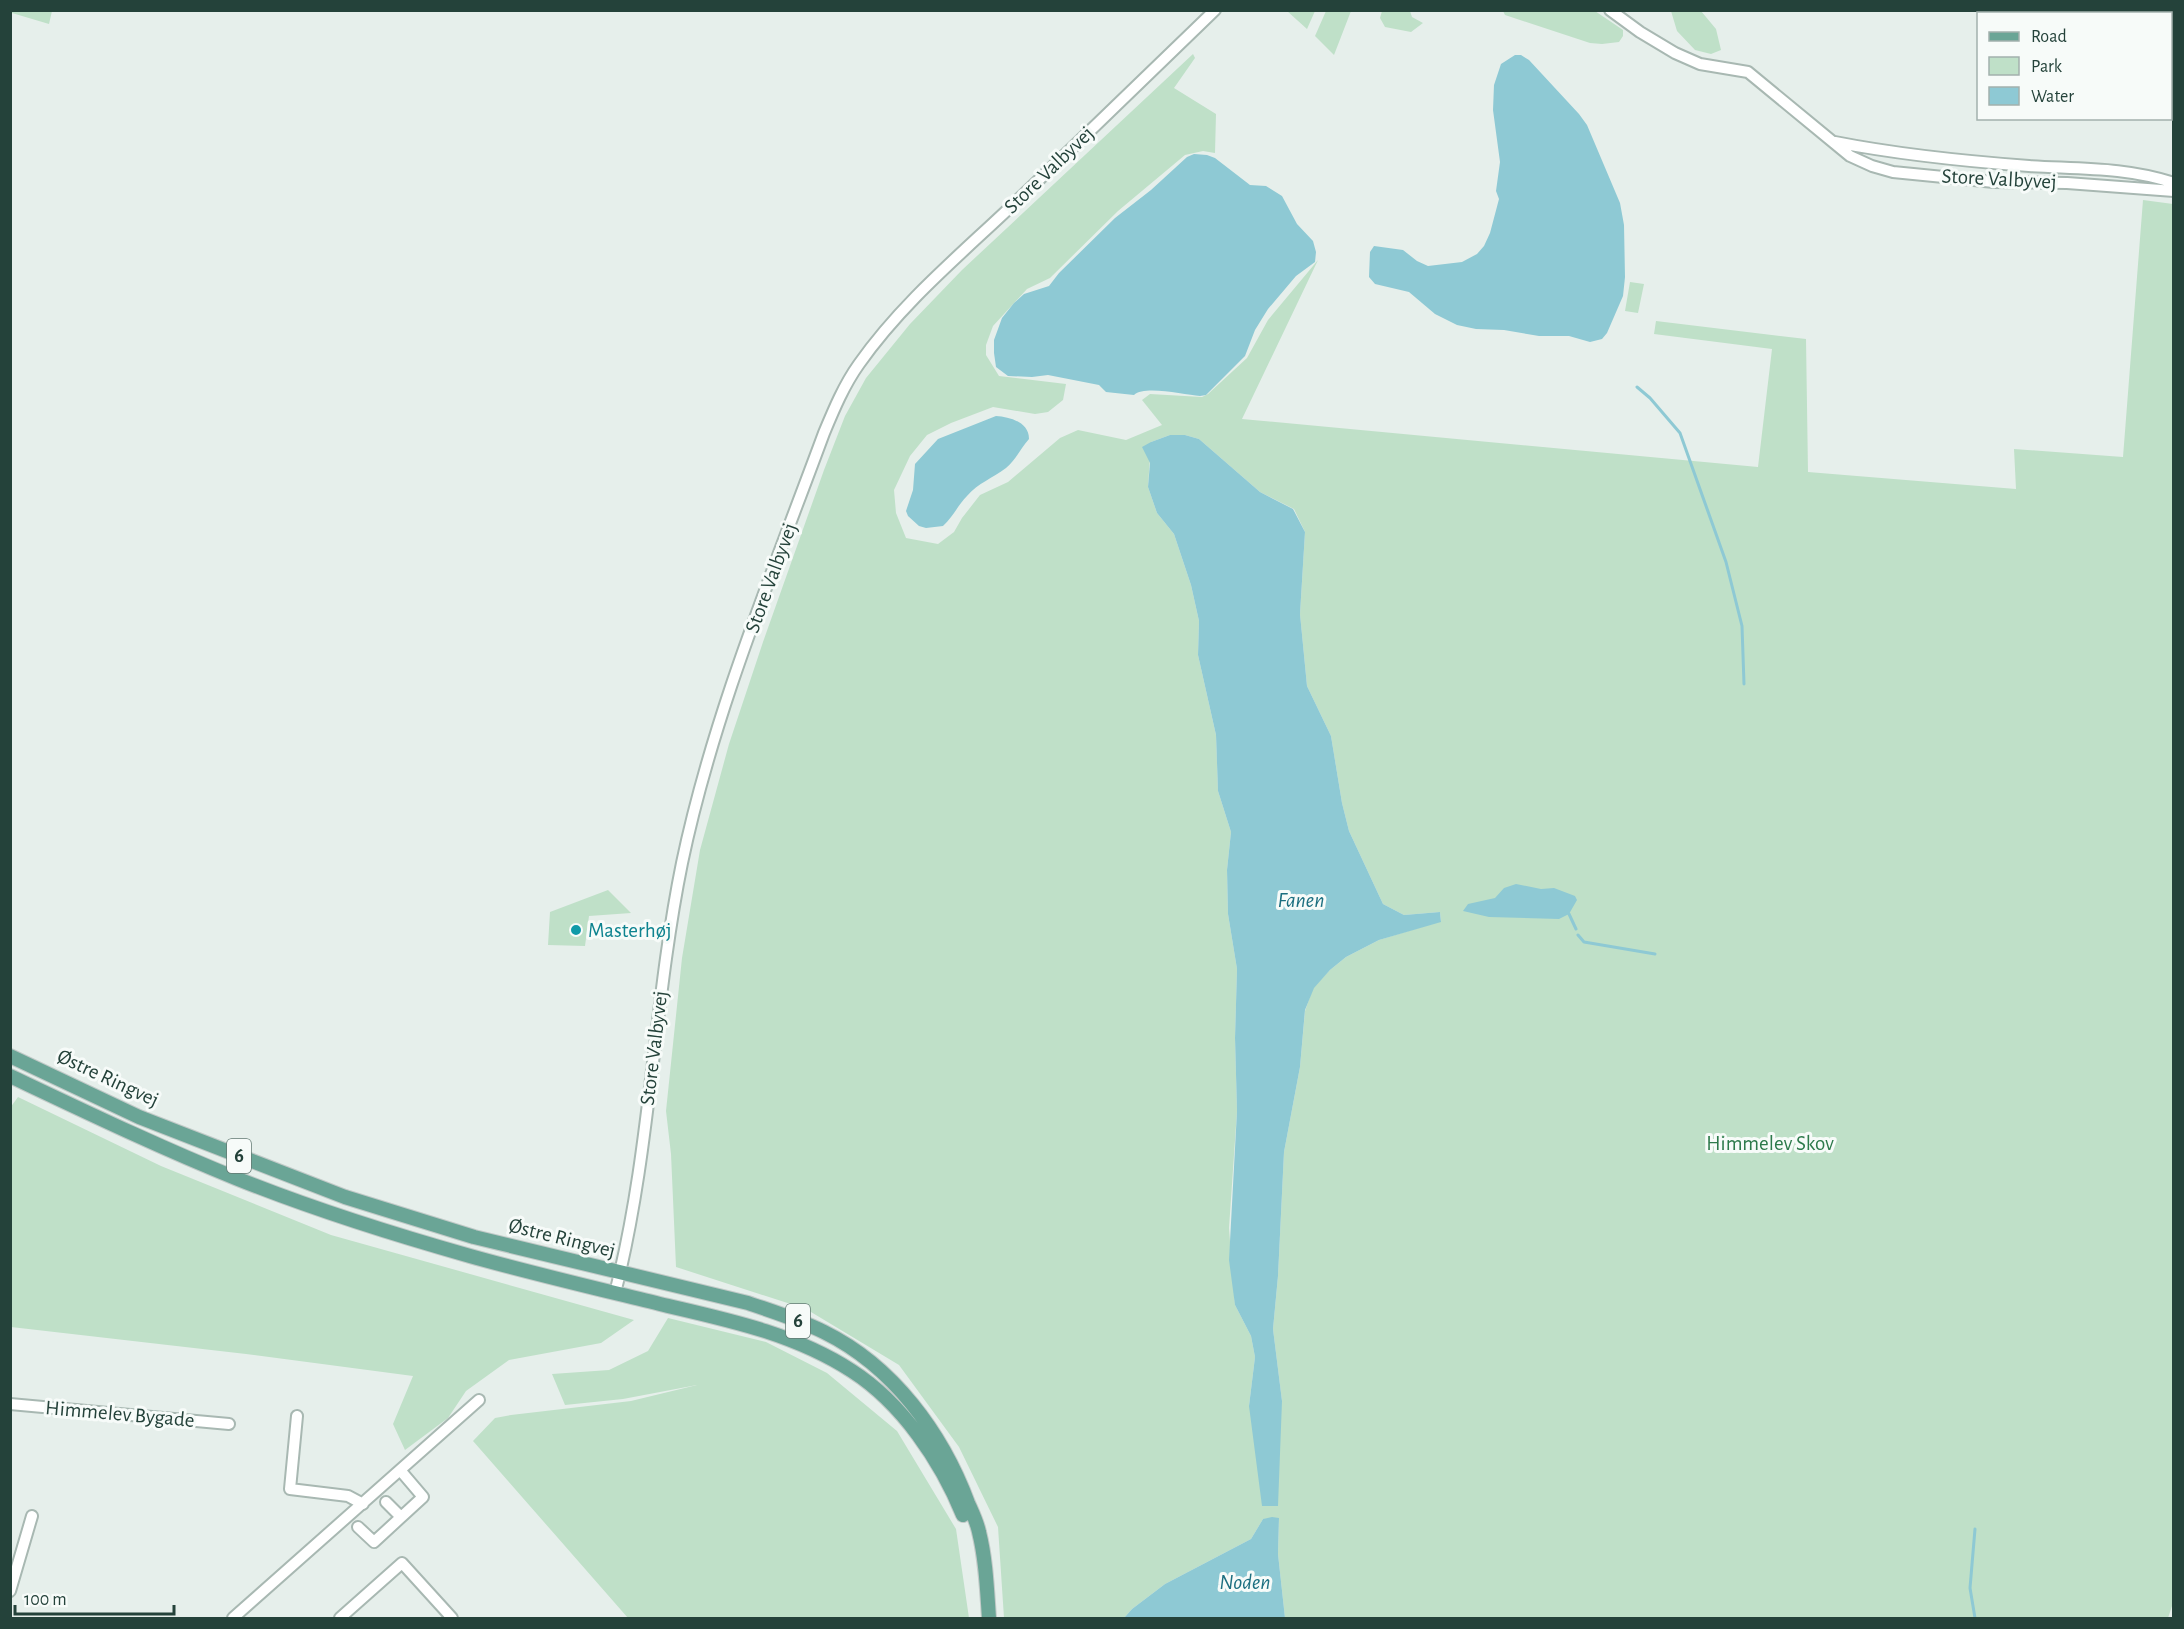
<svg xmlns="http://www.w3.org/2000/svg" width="2184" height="1629" font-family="'Alegreya Sans',sans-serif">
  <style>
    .green { fill: #bfe0c8; fill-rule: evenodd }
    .water { fill: #8ec9d4 }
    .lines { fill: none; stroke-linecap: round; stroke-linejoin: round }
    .stream { stroke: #8ec9d4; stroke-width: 3 }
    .minor-casing { stroke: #a8b8b2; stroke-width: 14 }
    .major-casing { stroke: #c2cac8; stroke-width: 16 }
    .minor { stroke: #fff; stroke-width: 10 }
    .major { stroke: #6aa596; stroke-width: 14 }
    .culture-dot { fill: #0f9aa8; stroke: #f7fbf9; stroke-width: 2 }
    .labels { text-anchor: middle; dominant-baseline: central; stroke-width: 6; stroke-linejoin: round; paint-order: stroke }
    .shield { fill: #f7fbf9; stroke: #637a73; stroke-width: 1.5 }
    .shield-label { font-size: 20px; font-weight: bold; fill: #24423a }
    .street-label { font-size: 21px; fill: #24423a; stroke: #f7fbf9 }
    .culture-label { font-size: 21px; fill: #0d838f; stroke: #f7fbf9; text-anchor: start }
    .park-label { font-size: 21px; fill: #2d7a4b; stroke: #f7fbf9 }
    .water-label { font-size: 22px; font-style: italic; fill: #1c6f80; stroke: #f7fbf9 }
  </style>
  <rect width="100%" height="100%" fill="#e6efeb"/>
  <path class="green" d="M 12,11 L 12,10 L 52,11 L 49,24 L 12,13 Z
    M 1287,11 L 1315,11 L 1307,29 Z
    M 1326,11 L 1351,11 L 1334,55 L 1315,36 Z
    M 1382,11 L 1410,11 L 1412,17 L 1423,23 L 1411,32 L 1385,27 L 1380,18 Z
    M 1503,11 L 1595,11 L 1623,30 L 1623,36 L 1619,42 L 1602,44 L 1590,43 L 1505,15 Z
    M 1671,11 L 1701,11 L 1716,29 L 1721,50 L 1711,54 L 1695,50 L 1677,31 Z
    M 1193,54 L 1195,58 L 1174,88 L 1216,114 L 1215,153 L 1203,151 L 1185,155 L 1118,211 L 1050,278 L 1027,289 L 993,326 L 986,345 L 986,355 L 999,376 L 1066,384 L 1063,400 L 1048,412 L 1035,414 L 993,407 L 951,423 L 927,435 L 910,456 L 894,490 L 896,513 L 906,538 L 938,544 L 954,532 L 962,518 L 980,495 L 1008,482 L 1060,438 L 1078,430 L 1126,440 L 1162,425 L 1142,400 L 1150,394 L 1202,397 L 1208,394 L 1247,358 L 1268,320 L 1318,260 L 1242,419 L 1758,467 L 1772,349 L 1654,334 L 1656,321 L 1806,339 L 1808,472 L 2016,489 L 2014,449 L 2123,457 L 2143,200 L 2173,204 L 2174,1600 L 2168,1618 L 1285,1618 L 1278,1554 L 1279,1518 L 1263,1519 L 1251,1539 L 1165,1584 L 1132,1609 L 1124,1618 L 1004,1618 L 998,1527 L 959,1447 L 899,1365 L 806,1309 L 676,1267 L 671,1154 L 666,1111 L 682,958 L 700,850 L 729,744 L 763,642 L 824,470 L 845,416 L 866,378 L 910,324 L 962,270 ZM 1170,435 L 1185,435 L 1199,439 L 1260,492 L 1294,509 L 1305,532 L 1300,614 L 1307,686 L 1331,736 L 1342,803 L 1349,831 L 1383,904 L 1404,915 L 1440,912 L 1441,921 L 1379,940 L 1346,957 L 1330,970 L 1313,988 L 1305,1011 L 1300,1067 L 1284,1152 L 1278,1276 L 1273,1329 L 1282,1401 L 1249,1406 L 1255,1357 L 1251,1336 L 1235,1305 L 1229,1228 L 1237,1111 L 1235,1038 L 1237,969 L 1228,914 L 1227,870 L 1231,832 L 1218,791 L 1216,735 L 1198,655 L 1199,621 L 1191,585 L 1174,534 L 1157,513 L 1148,487 L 1151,442 Z
    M 1630,282 L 1644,284 L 1638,313 L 1625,311 Z
    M 608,890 L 631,913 L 589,916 L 585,946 L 548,945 L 550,912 Z
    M 18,1097 L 161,1166 L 331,1235 L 634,1320 L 601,1343 L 509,1360 L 466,1391 L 448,1418 L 405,1450 L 393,1424 L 413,1376 L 246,1354 L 11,1327 L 10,1108 Z
    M 668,1318 L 766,1342 L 827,1373 L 897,1431 L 956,1529 L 969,1618 L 628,1618 L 473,1441 L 495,1418 L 511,1415 L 631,1401 L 697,1385 L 623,1399 L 565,1405 L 552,1374 L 609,1370 L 648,1351 Z"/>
  <path class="water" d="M 2130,11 L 2173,11 L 2173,52 L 2171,51 L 2170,14 L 2133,13 Z
    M 1515,55 L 1521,55 L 1529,60 L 1579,114 L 1587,125 L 1620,203 L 1624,225 L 1625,277 L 1623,296 L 1607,333 L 1602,339 L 1590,342 L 1569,336 L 1539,336 L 1504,330 L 1476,329 L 1457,325 L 1435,314 L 1409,292 L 1375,284 L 1369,277 L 1370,252 L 1374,246 L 1403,250 L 1417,261 L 1428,266 L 1462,262 L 1477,254 L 1484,246 L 1490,233 L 1499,199 L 1496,191 L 1500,162 L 1493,110 L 1494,85 L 1501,64 Z
    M 1194,154 L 1207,155 L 1215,158 L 1250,185 L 1266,186 L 1282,196 L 1297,224 L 1313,241 L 1316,252 L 1315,262 L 1296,276 L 1268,309 L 1255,330 L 1245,356 L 1206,395 L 1200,396 C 1185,395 1145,385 1134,395 L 1106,392 L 1099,385 L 1048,375 L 1032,377 L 1008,376 L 996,367 L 994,353 L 994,340 L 1002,318 L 1014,303 L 1024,294 L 1049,286 L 1059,273 L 1115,218 L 1151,190 L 1187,157 Z
    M 996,416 C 1010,417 1029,422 1029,439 C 1020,449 1016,460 1006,468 C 993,478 978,483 967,496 C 958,505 953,517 943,526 L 926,528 L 919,526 L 908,516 L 906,511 L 913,490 L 915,464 L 938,439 Z
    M 1170,435 L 1185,435 L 1199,439 L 1260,492 L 1293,509 L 1305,532 L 1300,614 L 1307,686 L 1331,736 L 1342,803 L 1349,831 L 1383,904 L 1404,915 L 1440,912 L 1441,922 L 1379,940 L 1346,957 L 1330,970 L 1314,988 L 1305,1010 L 1300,1067 L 1284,1152 L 1278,1276 L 1273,1329 L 1282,1401 L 1278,1506 L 1262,1506 L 1249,1406 L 1255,1357 L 1251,1336 L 1235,1305 L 1229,1260 L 1237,1111 L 1235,1038 L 1237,969 L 1228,914 L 1227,870 L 1231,832 L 1218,791 L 1216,735 L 1198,655 L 1199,621 L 1191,585 L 1174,534 L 1157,513 L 1148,487 L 1150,463 L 1142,447 L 1151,442 Z
    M 1516,884 L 1541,889 L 1554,888 L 1575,896 L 1577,900 L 1569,914 L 1559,919 L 1489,917 L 1463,911 L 1468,904 L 1495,898 L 1504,888 Z
    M 1272,1517 L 1279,1518 L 1278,1554 L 1285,1618 L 1124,1618 L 1132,1609 L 1165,1584 L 1251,1539 L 1263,1519 Z"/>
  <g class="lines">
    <path class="stream" d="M 1637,387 L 1650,398 L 1680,433 L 1726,562 L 1742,626 L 1744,684
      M 1569,914 L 1576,929
      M 1578,935 L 1584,942 L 1655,954
      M 1975,1618 L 1970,1588 L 1975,1529"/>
    <defs>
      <path id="minor" d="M 1610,10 L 1640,32 L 1675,53 L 1700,64 L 1748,72 L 1850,156 L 1872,166 L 1893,172 L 1994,182 L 2067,183 L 2174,191
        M 1835,142 C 1901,155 1962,161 2029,166 C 2077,169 2127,167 2174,183
        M 615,1293 C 651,1152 653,1005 682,863 C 713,715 772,574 824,433 C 834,409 844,385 859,364 C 904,300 965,251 1021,197 C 1086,135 1150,73 1215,10
        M 10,1404 L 229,1424
        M 297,1416 L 290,1489 L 348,1496 L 363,1504
        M 386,1502 L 401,1517
        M 358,1527 L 374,1542 L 423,1497 L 400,1470
        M 10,1591 L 32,1516
        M 233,1618 L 479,1400
        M 340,1618 L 402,1563 L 452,1618"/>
      <path id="major" d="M 10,1056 L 139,1117 L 345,1197 L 474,1237 L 748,1303 C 774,1312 800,1320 824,1332 C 893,1366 942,1433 968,1503 C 972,1512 977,1522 979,1532 C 986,1560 987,1590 989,1618
        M 10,1076 C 86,1112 161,1148 238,1179 C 313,1209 392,1234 470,1256 C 534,1274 599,1289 664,1305 C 729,1320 795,1334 852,1371 C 902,1403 941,1461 963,1515"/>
    </defs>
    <use href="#minor" class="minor-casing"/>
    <use href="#major" class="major-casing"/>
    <use href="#minor" class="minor"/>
    <use href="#major" class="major"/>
  </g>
  <circle class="culture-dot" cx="576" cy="930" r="6"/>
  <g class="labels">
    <g class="shield">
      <rect x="227" y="1139" width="24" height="34" rx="4.5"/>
      <rect x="786" y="1304" width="24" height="34" rx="4.5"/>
    </g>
    <g class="shield-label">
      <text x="239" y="1156">6</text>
      <text x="798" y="1321">6</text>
    </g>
    <g class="street-label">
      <text transform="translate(1049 170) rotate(-44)">Store Valbyvej</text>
      <text transform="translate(1999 179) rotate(3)">Store Valbyvej</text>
      <text transform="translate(771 578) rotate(-70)">Store Valbyvej</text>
      <text transform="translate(654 1048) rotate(-83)">Store Valbyvej</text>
      <text transform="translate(108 1078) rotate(25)">Østre Ringvej</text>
      <text transform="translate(562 1238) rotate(14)">Østre Ringvej</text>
      <text transform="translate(120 1414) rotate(5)">Himmelev Bygade</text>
    </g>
    <g class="culture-label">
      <text x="588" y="930">Masterhøj</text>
    </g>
    <g class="park-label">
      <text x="1770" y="1143">Himmelev Skov</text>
    </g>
    <g class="water-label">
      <text x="1301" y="900">Fanen</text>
      <text x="1245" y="1582">Noden</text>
    </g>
  </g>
  <rect width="2184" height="1629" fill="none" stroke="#24423a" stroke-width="24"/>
  <rect x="1977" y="12" width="195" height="108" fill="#f7fbf9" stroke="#a3b1ad" stroke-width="1.5"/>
  <rect x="1989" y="32" width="30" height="9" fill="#6aa596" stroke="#a3b1ad" stroke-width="1.5"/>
  <text x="2031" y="42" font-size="18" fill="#24423a">Road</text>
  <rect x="1989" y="57" width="30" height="18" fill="#bfe0c8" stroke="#a3b1ad" stroke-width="1.5"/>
  <text x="2031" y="72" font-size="18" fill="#24423a">Park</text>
  <rect x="1989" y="87" width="30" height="18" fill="#8ec9d4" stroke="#a3b1ad" stroke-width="1.5"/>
  <text x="2031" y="102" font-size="18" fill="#24423a">Water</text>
  <path d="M15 1605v9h159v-9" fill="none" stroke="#24423a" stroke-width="3"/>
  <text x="24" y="1605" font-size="18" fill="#24423a" stroke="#f7fbf9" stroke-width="4.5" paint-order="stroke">100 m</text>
</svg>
